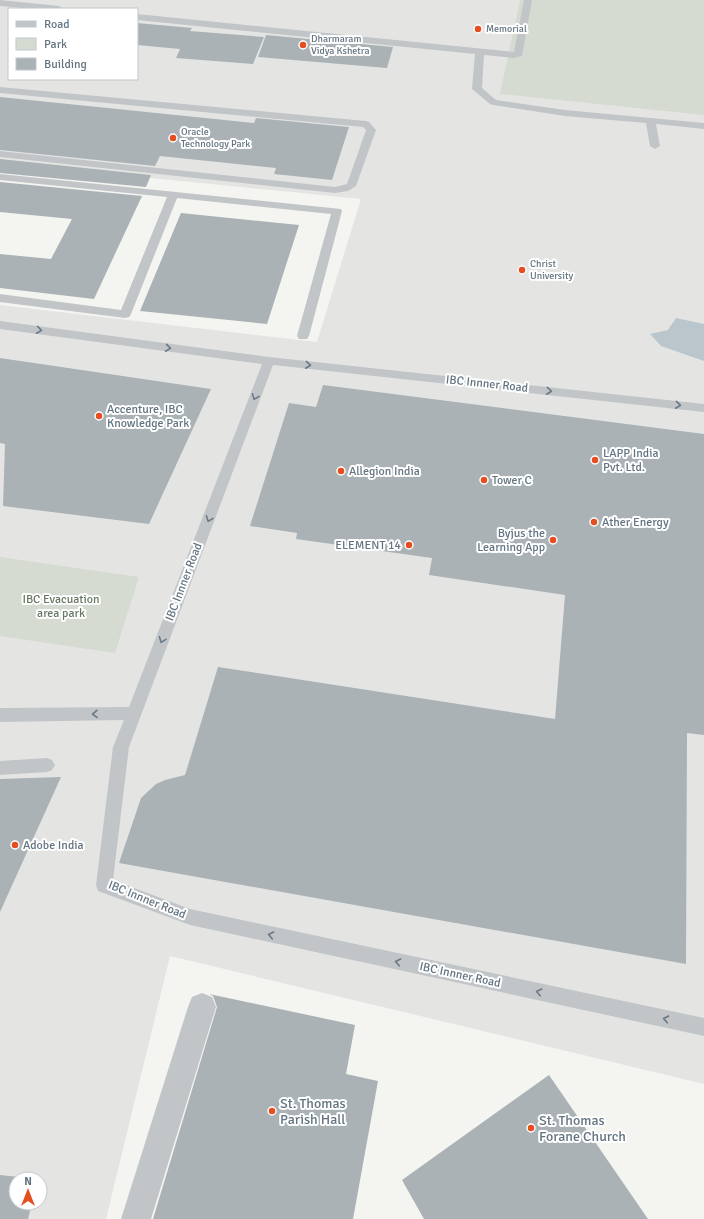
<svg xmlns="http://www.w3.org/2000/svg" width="704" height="1219" font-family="Signika,sans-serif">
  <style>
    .built { fill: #e4e5e3; fill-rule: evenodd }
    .green { fill: #d5dbd1 }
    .water { fill: #bac6cb }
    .building { fill: #aab2b6 }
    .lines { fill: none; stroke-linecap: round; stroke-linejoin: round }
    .service { fill: #c1c5c8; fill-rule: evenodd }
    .minor { fill: #c1c5c8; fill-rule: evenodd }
    .oneway { stroke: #687885 }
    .poi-dot { fill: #e44e20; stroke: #fff; stroke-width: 1.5 }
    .labels { text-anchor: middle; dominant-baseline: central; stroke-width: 4; stroke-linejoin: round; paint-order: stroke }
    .far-poi-label { font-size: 10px; fill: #637481; stroke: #fff; text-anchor: start }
    .street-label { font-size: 12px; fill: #637481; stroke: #fff }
    .poi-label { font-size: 12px; fill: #637481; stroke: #fff; text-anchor: start }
    .park-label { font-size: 12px; fill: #667862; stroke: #fff }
    .near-poi-label { font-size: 14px; fill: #637481; stroke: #fff; text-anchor: start }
  </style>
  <rect width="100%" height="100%" fill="#f4f4f0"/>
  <path class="built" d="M 0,0 L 704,0 L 704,1084 L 170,956 L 106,1219 L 0,1219 L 0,305 L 317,342 L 361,199 L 0,163 ZM 9,9 L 137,9 L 137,79 L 9,79 ZM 16,1179 L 40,1179 L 40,1203 L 16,1203 Z"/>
  <path class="green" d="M 520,0 L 704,0 L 704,115 L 500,94 Z
    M 0,557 L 139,577 L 115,653 L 0,636 Z"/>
  <path class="water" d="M 676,318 L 704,324 L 704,361 L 661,346 L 650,334 L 668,330 Z"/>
  <path class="building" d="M 137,23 L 192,28 L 190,31 L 264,37 L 253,64 L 176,58 L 180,49 L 137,45 Z
    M 266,35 L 393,47 L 387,68 L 258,57 Z
    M 0,97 L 254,123 L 256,118 L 349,127 L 332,180 L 274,174 L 276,168 L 160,156 L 155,166 L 0,150 Z
    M 0,159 L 151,175 L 146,187 L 0,173 Z
    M 0,182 L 142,196 L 94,299 L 0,288 L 0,254 L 51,259 L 72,219 L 0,212 Z
    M 181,213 L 299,225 L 267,324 L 140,311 Z
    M 0,358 L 211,389 L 149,524 L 3,506 L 5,444 L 0,443 Z
    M 323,385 L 704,434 L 704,735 L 687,733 L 686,964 L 119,863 L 141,798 L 156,784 L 165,780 L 185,775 L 218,667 L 555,719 L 565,595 L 429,575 L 432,558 L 296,539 L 297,533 L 250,526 L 289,403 L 316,407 Z
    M 61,777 L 0,912 L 0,779 Z
    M 209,994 L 355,1025 L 346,1074 L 378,1081 L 353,1219 L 153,1219 L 217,1007 L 213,996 Z
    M 549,1075 L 648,1219 L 424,1219 L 402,1180 Z
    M 0,1175 L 38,1179 L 16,1179 L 16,1203 L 32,1203 L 28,1219 L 0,1219 Z"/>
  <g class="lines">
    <path class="service" d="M 0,0 L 59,6 L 63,9 L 34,9 L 0,6 Z
      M 524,0 L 532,0 L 522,56 L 514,58 L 484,55 L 482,88 L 496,100 L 565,110 L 704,123 L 704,129 L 656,124 L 660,146 L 655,149 L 650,146 L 646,123 L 565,116 L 493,105 L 490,104 L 472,89 L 475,54 L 137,20 L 137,14 L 514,52 Z
      M 0,87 L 366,121 L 369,122 L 376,130 L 356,186 L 348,191 L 335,193 L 0,157 L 0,151 L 335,187 L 347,184 L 366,130 L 363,127 L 0,93 Z
      M 0,174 L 341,209 L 342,211 L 309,336 L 307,339 L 299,339 L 297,336 L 331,214 L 177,198 L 131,314 L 129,317 L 125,318 L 0,302 L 0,294 L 121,310 L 167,197 L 0,180 Z
      M 0,321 L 269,357 L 704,404 L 704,412 L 273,365 L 129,747 L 113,880 L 190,909 L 704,1018 L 704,1036 L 190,925 L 98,891 L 96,885 L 113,747 L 124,720 L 0,722 L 0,708 L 129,707 L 262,364 L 0,329 Z
      M 47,758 L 52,760 L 55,765 L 52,770 L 47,772 L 0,775 L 0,761 Z"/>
    <path class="minor" d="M 202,993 L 212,997 L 216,1007 L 151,1219 L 121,1219 L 188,1007 L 192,997 Z"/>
  </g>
  <defs><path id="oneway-chevron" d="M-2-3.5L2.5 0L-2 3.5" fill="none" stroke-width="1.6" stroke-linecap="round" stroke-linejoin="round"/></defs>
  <g class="oneway">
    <use href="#oneway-chevron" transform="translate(39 330) rotate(8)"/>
    <use href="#oneway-chevron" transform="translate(168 348) rotate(8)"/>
    <use href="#oneway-chevron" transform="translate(308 365) rotate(6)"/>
    <use href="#oneway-chevron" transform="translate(549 391) rotate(6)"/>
    <use href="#oneway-chevron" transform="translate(255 397) rotate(111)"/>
    <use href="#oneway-chevron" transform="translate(678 405) rotate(6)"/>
    <use href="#oneway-chevron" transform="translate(209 519) rotate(111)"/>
    <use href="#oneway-chevron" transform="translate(162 640) rotate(111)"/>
    <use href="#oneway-chevron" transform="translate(95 714) rotate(179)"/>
    <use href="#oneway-chevron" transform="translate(271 935) rotate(-168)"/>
    <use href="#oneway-chevron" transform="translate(398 962) rotate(-168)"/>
    <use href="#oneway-chevron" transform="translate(539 992) rotate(-168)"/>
    <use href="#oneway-chevron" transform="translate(666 1019) rotate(-168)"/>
  </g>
  <g class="poi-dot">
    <circle cx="478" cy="29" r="4"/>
    <circle cx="303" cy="45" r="4"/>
    <circle cx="173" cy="138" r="4"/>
    <circle cx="522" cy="270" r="4"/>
    <circle cx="99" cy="416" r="4"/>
    <circle cx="595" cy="460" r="4"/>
    <circle cx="341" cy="471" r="4"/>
    <circle cx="484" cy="480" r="4"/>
    <circle cx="594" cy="522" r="4"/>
    <circle cx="553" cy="540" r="4"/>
    <circle cx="409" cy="545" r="4"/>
    <circle cx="15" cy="845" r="4"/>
    <circle cx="272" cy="1111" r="4"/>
    <circle cx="531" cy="1128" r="4"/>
  </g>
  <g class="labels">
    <g class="far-poi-label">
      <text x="486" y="29">Memorial</text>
      <text x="311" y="39">Dharmaram<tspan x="311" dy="12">Vidya Kshetra</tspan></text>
      <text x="181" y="132">Oracle<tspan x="181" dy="12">Technology Park</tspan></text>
      <text x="530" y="264">Christ<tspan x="530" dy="12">University</tspan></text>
    </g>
    <g class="street-label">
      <text transform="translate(487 384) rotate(6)">IBC Innner Road</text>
      <text transform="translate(184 582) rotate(-69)">IBC Innner Road</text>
      <text transform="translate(147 900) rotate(22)">IBC Innner Road</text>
      <text transform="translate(460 975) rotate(12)">IBC Innner Road</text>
    </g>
    <g class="poi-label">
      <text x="107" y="409">Accenture, IBC<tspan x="107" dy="14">Knowledge Park</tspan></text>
      <text x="603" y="453">LAPP India<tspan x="603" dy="14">Pvt. Ltd.</tspan></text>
      <text x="349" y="471">Allegion India</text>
      <text x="492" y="480">Tower C</text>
      <text x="602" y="522">Ather Energy</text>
      <text x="545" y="533" text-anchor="end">Byjus the<tspan x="545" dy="14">Learning App</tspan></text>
      <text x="401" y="545" text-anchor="end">ELEMENT 14</text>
      <text x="23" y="845">Adobe India</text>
    </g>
    <g class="park-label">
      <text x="61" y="599">IBC Evacuation<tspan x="61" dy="14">area park</tspan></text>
    </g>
    <g class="near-poi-label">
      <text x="280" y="1103">St. Thomas<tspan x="280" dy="16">Parish Hall</tspan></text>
      <text x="539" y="1120">St. Thomas<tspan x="539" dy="16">Forane Church</tspan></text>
    </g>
  </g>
  <rect x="8" y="8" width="130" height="72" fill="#ffffff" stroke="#c1c7cd"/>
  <rect x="16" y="21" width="20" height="6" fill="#c1c5c8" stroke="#c1c7cd"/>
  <text x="44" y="28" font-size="12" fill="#637481">Road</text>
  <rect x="16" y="38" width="20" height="12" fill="#d5dbd1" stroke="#c1c7cd"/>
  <text x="44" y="48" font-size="12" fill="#637481">Park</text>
  <rect x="16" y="58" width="20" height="12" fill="#aab2b6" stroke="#c1c7cd"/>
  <text x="44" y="68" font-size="12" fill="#637481">Building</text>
  <g transform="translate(28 1191)"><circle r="19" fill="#ffffff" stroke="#c1c7cd"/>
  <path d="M0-3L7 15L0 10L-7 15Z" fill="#e44e20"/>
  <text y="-6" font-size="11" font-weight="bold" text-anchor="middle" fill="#637481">N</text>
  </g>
</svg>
